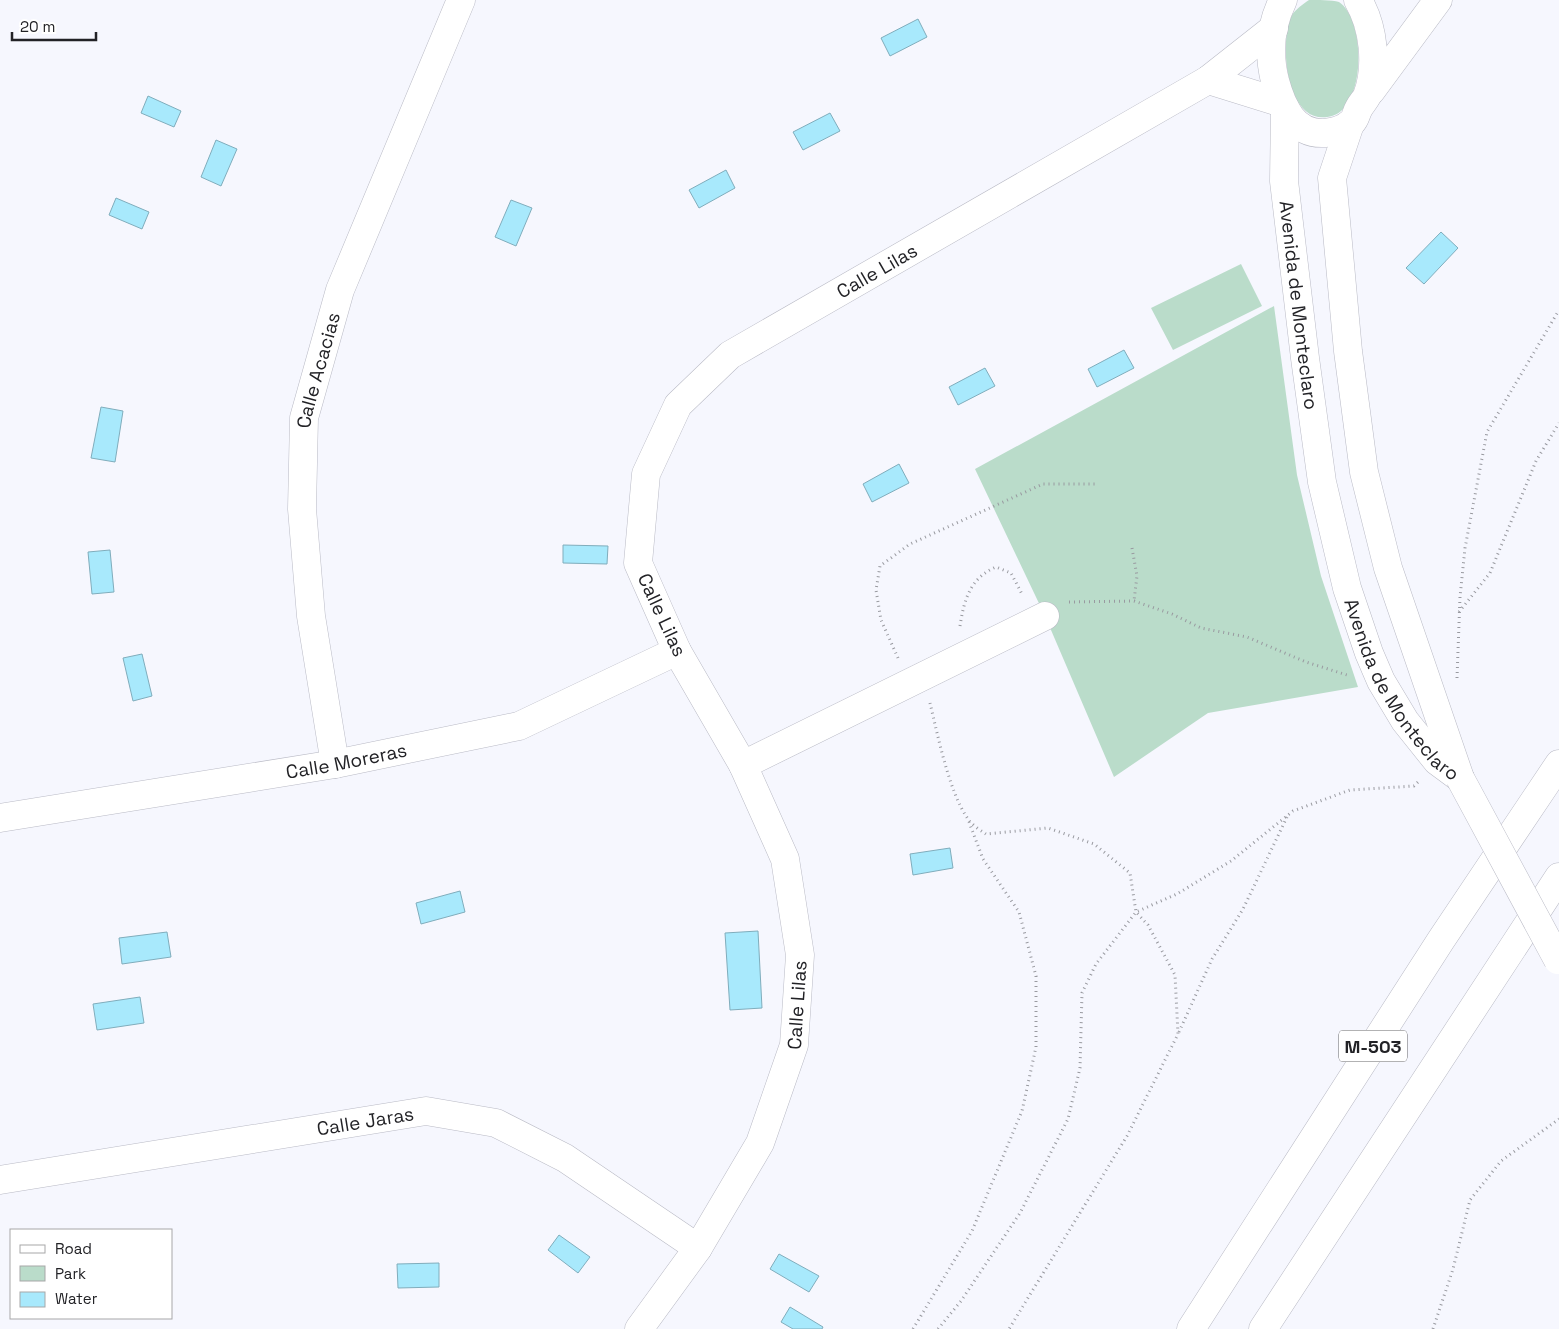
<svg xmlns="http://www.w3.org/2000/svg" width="1559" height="1329" font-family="'Space Grotesk',sans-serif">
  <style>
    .green { fill: #badcca }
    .water { fill: #a8e9fc; stroke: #80adbc }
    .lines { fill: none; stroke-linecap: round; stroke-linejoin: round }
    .minor-casing { stroke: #b9bac5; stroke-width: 29 }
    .highway-casing { stroke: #b9bac5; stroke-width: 29 }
    .path { stroke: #999aa0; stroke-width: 3; stroke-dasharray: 1 4; stroke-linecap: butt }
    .minor { stroke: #fff; stroke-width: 28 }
    .highway { stroke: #fff; stroke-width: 28 }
    .minor-bridge-casing { stroke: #b9bac5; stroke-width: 29; stroke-linecap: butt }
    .minor-bridge { stroke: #fff; stroke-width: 28 }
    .labels { text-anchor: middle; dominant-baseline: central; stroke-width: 4.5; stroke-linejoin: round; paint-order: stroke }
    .shield { fill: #fff; stroke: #646467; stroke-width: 1 }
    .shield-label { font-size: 18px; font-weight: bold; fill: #222226 }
    .street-label { font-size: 19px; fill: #222226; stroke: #fff }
  </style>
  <rect width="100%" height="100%" fill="#f6f7fe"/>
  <path class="green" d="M 1309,0 C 1317,0 1332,0 1339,2 C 1366,20 1366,106 1332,116 C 1286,129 1278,43 1292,15 C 1296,9 1303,4 1309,0 Z
    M 1241,264 L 1262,306 L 1173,350 L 1151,308 Z
    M 1274,306 L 1297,475 L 1321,576 L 1358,687 L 1208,713 L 1114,777 L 1045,616 L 975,469 Z"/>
  <path class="water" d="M 918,19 L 927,37 L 890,56 L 881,38 Z
    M 148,96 L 181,111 L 174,127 L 141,113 Z
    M 830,113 L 840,131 L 803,150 L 793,132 Z
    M 216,140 L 237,149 L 221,186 L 201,177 Z
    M 726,170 L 735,188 L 699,208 L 689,190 Z
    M 116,198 L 149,212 L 142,229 L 109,215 Z
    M 511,200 L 532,208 L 516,246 L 495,237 Z
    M 1441,232 L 1458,248 L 1424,284 L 1406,268 Z
    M 1124,350 L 1134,368 L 1097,387 L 1088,369 Z
    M 985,368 L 995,386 L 958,405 L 949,387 Z
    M 101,407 L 123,411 L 115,462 L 91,458 Z
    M 899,464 L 909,483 L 872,502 L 863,484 Z
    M 563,545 L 608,546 L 607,564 L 563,563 Z
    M 110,550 L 114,592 L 92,594 L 88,552 Z
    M 142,654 L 152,696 L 133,701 L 123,658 Z
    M 950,848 L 953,868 L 913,875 L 910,854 Z
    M 460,891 L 465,912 L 421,924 L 416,903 Z
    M 758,931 L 762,1008 L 730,1010 L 725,933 Z
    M 167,932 L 171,957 L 122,964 L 119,938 Z
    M 140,997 L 144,1023 L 97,1030 L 93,1004 Z
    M 559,1235 L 590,1257 L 578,1273 L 548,1250 Z
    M 779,1254 L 819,1276 L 809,1292 L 770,1269 Z
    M 439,1263 L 439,1287 L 398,1288 L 397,1264 Z
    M 790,1307 L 823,1327 L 822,1329 L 793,1329 L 781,1322 Z"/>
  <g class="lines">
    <defs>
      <g id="minor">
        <path d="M 1283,0 C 1270,26 1268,53 1275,81 C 1282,107 1294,135 1325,133 C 1334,132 1345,129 1352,122 C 1356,118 1356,113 1359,108 C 1361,104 1365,100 1367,96 C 1378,67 1374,27 1358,0"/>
        <path d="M 1208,80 L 1282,103"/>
        <path d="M 1371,91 L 1438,0"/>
        <path id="s1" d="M 1285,108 L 1284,181 L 1305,358 L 1322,482 L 1347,588 L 1369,653 L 1381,681 L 1405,721 L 1437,761 L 1460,778"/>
        <path d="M 1350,124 L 1332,178 L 1348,351 L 1364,472 L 1388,568 L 1460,778"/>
        <path id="s2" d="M 335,764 L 311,616 L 302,509 L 304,418 L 340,290 L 461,0"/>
        <path d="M 743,765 L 1045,616"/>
        <path id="s3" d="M 0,818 L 335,764 L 519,726 L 677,651"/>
        <path id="s4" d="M 0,1180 L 426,1111 L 496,1123 L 565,1158 L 698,1248"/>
        <path id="s5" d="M 639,1329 L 698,1248 L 760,1143 L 794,1045 L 800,955 L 785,859 L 743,765 L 677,651 L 638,563 L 646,474 L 678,405 L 730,355 L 1208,80 L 1274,28"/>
      </g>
      <path id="highway" d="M 1191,1329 L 1441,940 L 1559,764
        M 1263,1329 L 1559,877"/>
    </defs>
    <use href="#minor" class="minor-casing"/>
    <use href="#highway" class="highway-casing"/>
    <path class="path" d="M 1132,548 L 1137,576 L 1134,601
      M 1069,602 L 1134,601 L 1172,614 L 1201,628 L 1247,637 L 1306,662 L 1347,675
      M 1459,612 L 1490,573 L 1536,461 L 1559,423
      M 960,626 C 964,600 970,578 996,567 L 1011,573 L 1023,596
      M 898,658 L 881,620 L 876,590 L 880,566 L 910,544 L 1043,484 L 1097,484
      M 1457,678 L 1460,597 L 1465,548 L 1487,432 L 1559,310
      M 930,703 C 938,736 949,792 968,819 C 972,825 980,830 986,834 L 1048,828 L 1094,844 L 1130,873 L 1136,912 L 1148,925 L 1175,975 L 1178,1034 L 1127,1136 L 1009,1329
      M 1179,1032 L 1212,959 L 1243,909 L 1287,817
      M 913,1329 L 972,1231 L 1022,1111 L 1036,1047 L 1036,976 L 1019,912 L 983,859 L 969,822
      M 938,1329 L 961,1301 L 1020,1213 L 1068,1119 L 1080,1068 L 1082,993 L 1096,964 L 1136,912 L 1177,894 L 1231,861 L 1293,811 L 1350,790 L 1414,786 L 1418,782
      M 1433,1329 L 1453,1269 L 1470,1200 L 1501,1161 L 1559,1119"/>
    <use href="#minor" class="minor"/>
    <use href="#highway" class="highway"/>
    <defs>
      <path id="minor-bridge" d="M 1460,778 L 1558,960"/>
    </defs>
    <use href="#minor-bridge" class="minor-bridge-casing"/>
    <use href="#minor-bridge" class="minor-bridge"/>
  </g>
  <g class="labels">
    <rect class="shield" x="1339" y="1030.5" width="68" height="31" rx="4"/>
    <g class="shield-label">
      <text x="1373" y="1046">M-503</text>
    </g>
    <g class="street-label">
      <text stroke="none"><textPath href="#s5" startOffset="1251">Calle Lilas</textPath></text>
      <text stroke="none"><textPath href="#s1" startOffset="198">Avenida de Monteclaro</textPath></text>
      <text stroke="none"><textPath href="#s2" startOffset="398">Calle Acacias</textPath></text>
      <text transform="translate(662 615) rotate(65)">Calle Lilas</text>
      <text stroke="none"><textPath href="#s1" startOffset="602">Avenida de Monteclaro</textPath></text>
      <text stroke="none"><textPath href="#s3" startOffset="351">Calle Moreras</textPath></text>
      <text stroke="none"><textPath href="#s5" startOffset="366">Calle Lilas</textPath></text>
      <text stroke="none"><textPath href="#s4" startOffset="370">Calle Jaras</textPath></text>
    </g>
  </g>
  <rect x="10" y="1229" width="162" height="90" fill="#ffffff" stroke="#a7a7a8"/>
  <rect x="20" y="1245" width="25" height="8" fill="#ffffff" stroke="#a7a7a8"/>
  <text x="55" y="1254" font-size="15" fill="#222226">Road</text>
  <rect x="20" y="1266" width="25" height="15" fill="#badcca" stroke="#a7a7a8"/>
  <text x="55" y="1279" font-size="15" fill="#222226">Park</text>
  <rect x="20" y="1292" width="25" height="15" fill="#a8e9fc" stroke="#a7a7a8"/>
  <text x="55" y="1304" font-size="15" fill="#222226">Water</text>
  <path d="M12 32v8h84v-8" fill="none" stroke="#222226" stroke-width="2.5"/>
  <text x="20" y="32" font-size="15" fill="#222226" stroke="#ffffff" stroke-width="4" paint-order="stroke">20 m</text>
</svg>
